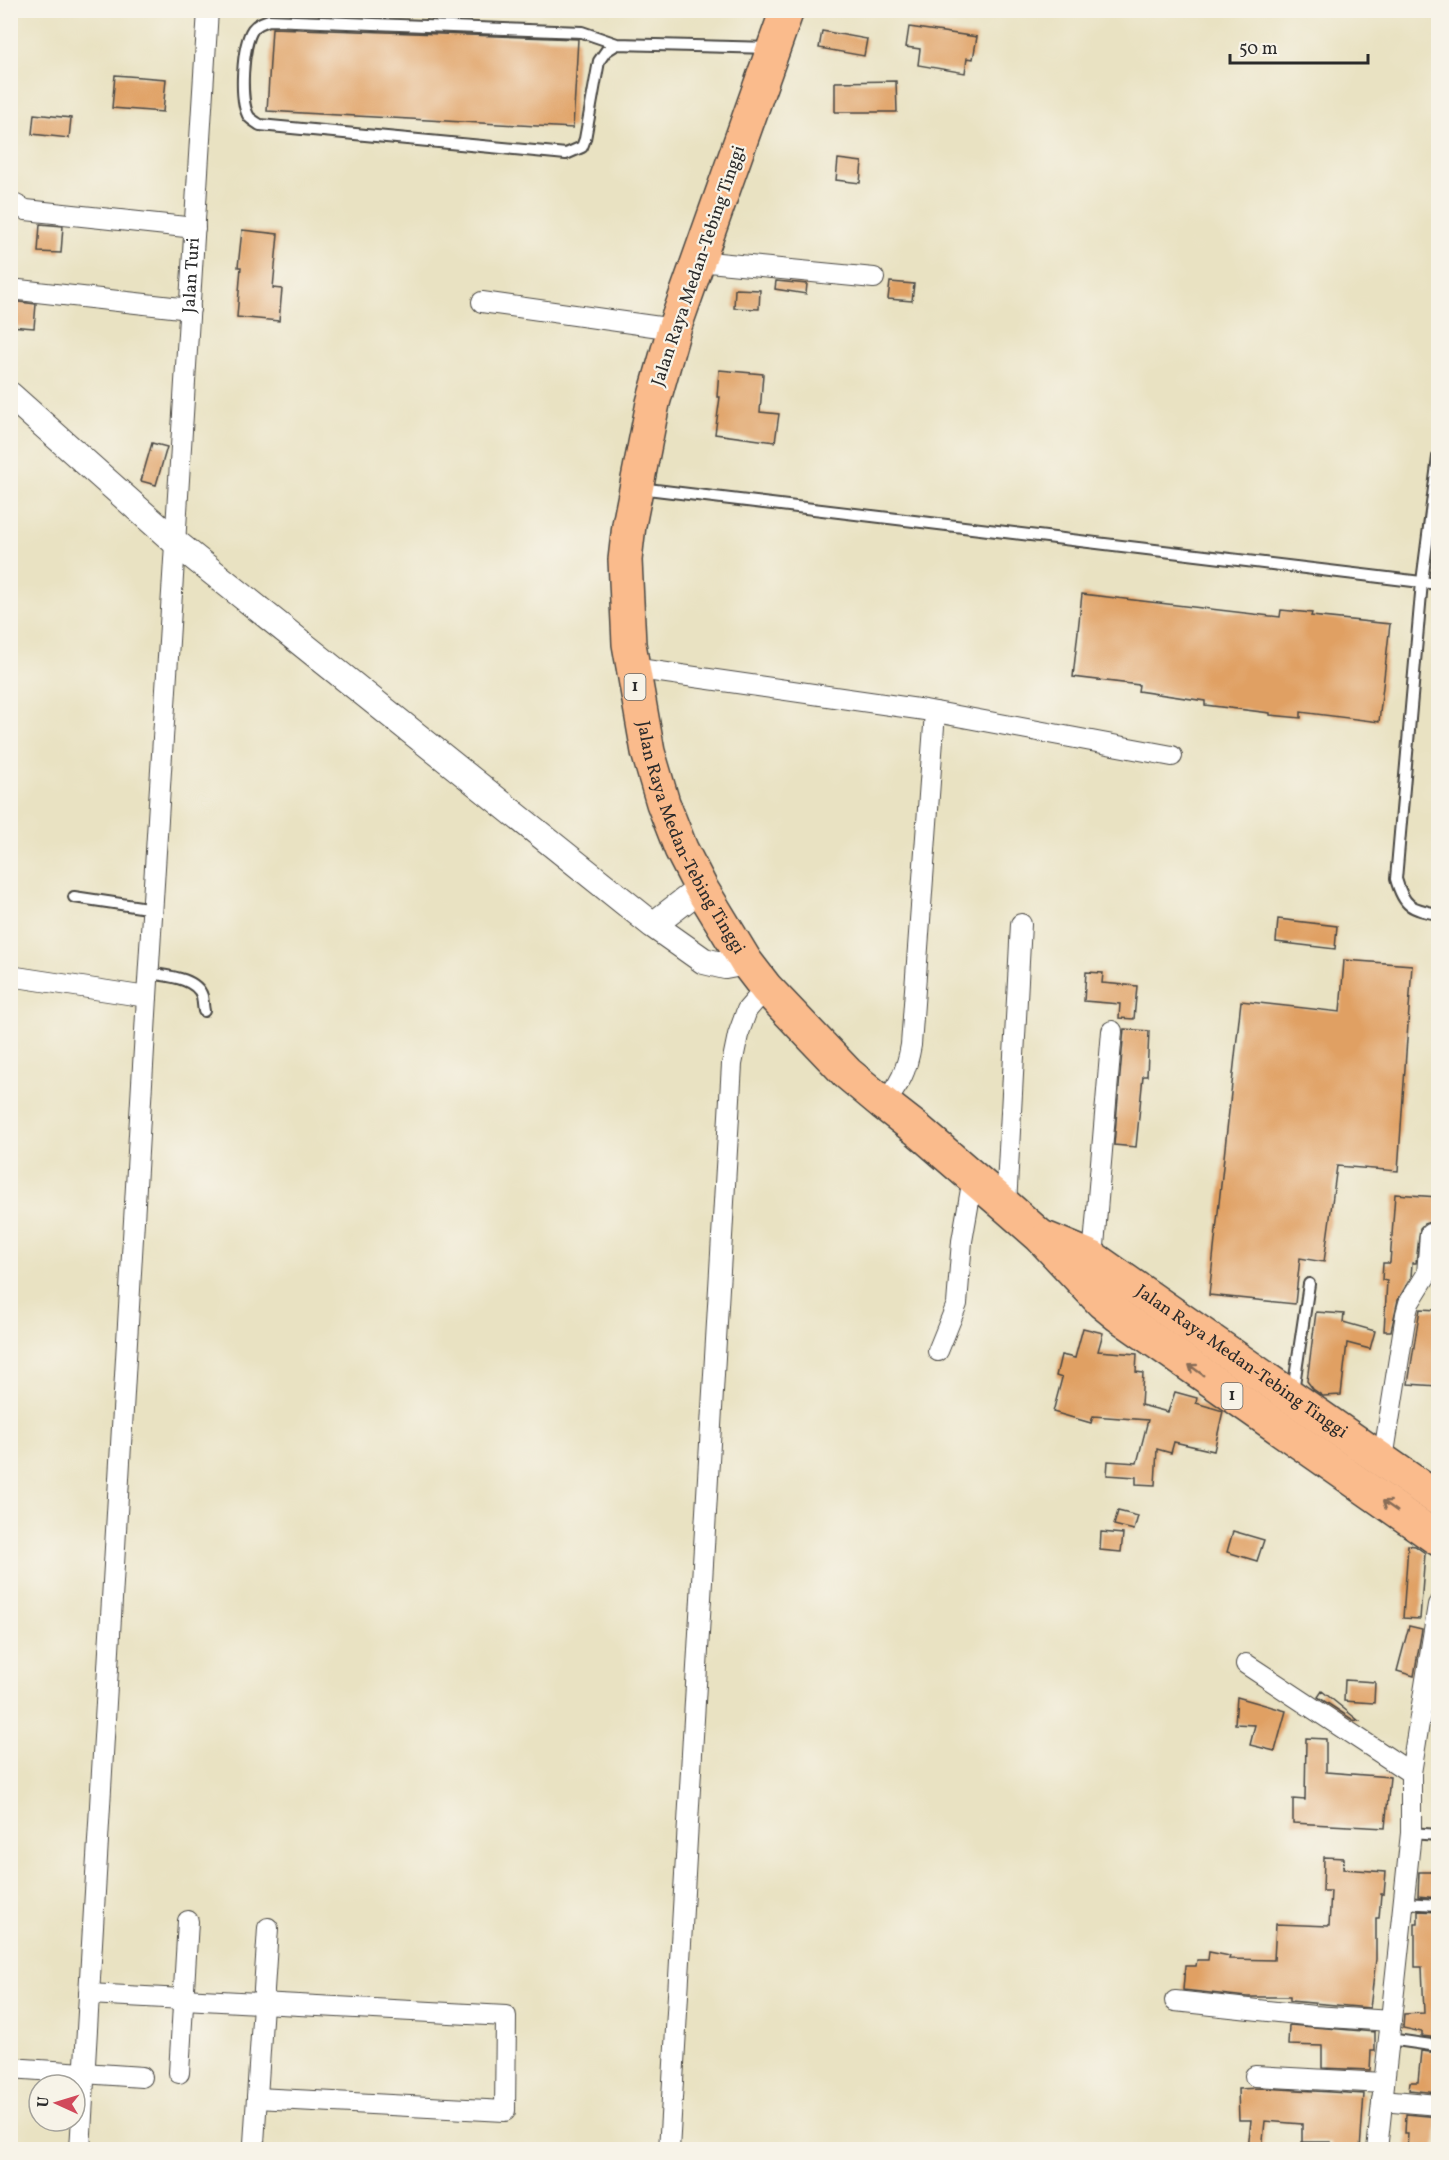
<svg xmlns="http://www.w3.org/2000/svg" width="1449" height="2160" font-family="Vollkorn,serif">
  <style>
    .building { fill: #e0a064 }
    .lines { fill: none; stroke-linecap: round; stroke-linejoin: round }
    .service-casing { stroke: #484642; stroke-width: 14 }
    .minor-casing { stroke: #484642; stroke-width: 22 }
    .tertiary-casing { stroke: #484642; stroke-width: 28 }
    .trunk-casing { stroke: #484642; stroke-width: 36 }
    .service { stroke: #fff; stroke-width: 10 }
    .minor { stroke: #fff; stroke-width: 20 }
    .tertiary { stroke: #fff; stroke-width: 26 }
    .trunk { stroke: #fabb8c; stroke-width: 33 }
    .oneway { stroke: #886c57 }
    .labels { text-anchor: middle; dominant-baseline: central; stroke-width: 4.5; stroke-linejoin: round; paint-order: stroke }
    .shield { fill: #f7f3e8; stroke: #686764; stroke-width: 1.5 }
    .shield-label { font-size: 16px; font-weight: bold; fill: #2b2b2b }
    .street-label { font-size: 18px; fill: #2b2b2b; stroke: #f7f3e8 }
  </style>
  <rect width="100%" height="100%" fill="#f7f3e8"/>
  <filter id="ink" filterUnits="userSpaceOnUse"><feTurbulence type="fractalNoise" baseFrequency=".0167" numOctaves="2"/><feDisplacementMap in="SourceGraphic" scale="12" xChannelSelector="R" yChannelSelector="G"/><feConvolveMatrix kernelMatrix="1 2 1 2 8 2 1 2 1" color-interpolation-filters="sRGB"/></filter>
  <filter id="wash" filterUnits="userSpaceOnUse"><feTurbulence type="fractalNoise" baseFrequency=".008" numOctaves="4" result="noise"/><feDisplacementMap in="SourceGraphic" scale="24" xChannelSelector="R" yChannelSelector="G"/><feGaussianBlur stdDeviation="1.35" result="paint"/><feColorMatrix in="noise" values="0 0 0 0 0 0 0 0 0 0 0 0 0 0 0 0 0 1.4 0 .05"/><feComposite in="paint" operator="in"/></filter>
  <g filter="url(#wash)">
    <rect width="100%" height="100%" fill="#e9e2c2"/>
    <g id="blocks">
      <path class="building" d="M 909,27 L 977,37 L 973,59 L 967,58 L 965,73 L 918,65 L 920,49 L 906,47 Z
        M 272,28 L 578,39 L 573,128 L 267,111 Z
        M 822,31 L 867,39 L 864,56 L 819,48 Z
        M 115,75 L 166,79 L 163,112 L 112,108 Z
        M 896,81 L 897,112 L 835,112 L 835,82 Z
        M 34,114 L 71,118 L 69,138 L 32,134 Z
        M 838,159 L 862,162 L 860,183 L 836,180 Z
        M 40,224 L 63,226 L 61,253 L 38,252 Z
        M 242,230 L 278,234 L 273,288 L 282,289 L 279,321 L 237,317 L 241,267 L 238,267 Z
        M 776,281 L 807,284 L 806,294 L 775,289 Z
        M 890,282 L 914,284 L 912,301 L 888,299 Z
        M 735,289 L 760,290 L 759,309 L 734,308 Z
        M 10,301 L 36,304 L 34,328 L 10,326 Z
        M 719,370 L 763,374 L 760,412 L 779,414 L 775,442 L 715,434 L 720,397 L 717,397 Z
        M 152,443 L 167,447 L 156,485 L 141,481 Z
        M 1082,594 L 1280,617 L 1281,610 L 1312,613 L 1311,616 L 1390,624 L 1379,722 L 1301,712 L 1301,718 L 1270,715 L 1270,713 L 1205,705 L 1205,701 L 1138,691 L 1139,685 L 1073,677 Z
        M 1278,919 L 1337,926 L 1335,949 L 1276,942 Z
        M 1344,960 L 1412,965 L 1398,1171 L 1337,1166 L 1324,1262 L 1300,1258 L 1295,1304 L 1209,1295 L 1241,1001 L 1340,1012 Z
        M 1086,972 L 1103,973 L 1102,983 L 1137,986 L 1134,1019 L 1119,1018 L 1120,1004 L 1084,1001 Z
        M 1124,1029 L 1149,1031 L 1147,1076 L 1143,1076 L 1136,1147 L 1114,1145 Z
        M 1395,1194 L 1438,1197 L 1438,1226 L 1430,1222 L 1424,1224 L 1420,1228 L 1416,1263 L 1412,1263 L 1411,1277 L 1398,1300 L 1391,1331 L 1384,1331 L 1387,1281 L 1382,1280 L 1383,1263 L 1390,1263 Z
        M 1420,1309 L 1438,1310 L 1438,1386 L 1408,1384 Z
        M 1316,1312 L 1344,1314 L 1343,1322 L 1375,1331 L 1370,1349 L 1347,1343 L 1341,1395 L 1323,1396 L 1313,1389 L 1307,1381 Z
        M 1083,1328 L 1103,1333 L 1098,1351 L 1137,1354 L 1136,1372 L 1143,1373 L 1141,1405 L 1168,1412 L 1175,1392 L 1197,1398 L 1196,1403 L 1223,1411 L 1214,1451 L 1174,1442 L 1171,1453 L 1157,1449 L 1155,1485 L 1136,1484 L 1136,1477 L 1107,1475 L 1108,1461 L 1137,1463 L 1148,1420 L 1093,1416 L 1091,1423 L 1053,1412 L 1062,1378 L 1056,1376 L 1061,1355 L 1075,1358 Z
        M 1118,1511 L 1138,1516 L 1134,1530 L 1114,1525 Z
        M 1233,1531 L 1264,1540 L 1257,1561 L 1227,1552 Z
        M 1101,1532 L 1123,1534 L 1121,1552 L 1100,1550 Z
        M 1408,1545 L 1415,1546 L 1425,1553 L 1420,1619 L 1403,1618 Z
        M 1409,1626 L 1422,1629 L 1414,1676 L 1397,1671 Z
        M 1345,1680 L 1375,1682 L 1374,1703 L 1344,1701 Z
        M 1322,1691 L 1359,1721 L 1353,1720 L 1318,1697 Z
        M 1237,1697 L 1286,1711 L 1275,1751 L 1250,1745 L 1255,1725 L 1235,1724 Z
        M 1306,1738 L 1326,1739 L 1326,1772 L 1390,1777 L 1385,1828 L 1293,1823 L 1293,1799 L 1305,1800 Z
        M 1324,1857 L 1344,1858 L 1343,1869 L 1386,1872 L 1384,1894 L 1381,1894 L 1379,1918 L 1376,1918 L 1376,1959 L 1370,2008 L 1290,2001 L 1290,1997 L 1247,1997 L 1183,1990 L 1185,1966 L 1196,1966 L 1197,1960 L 1208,1960 L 1209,1952 L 1230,1956 L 1229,1959 L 1274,1960 L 1276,1924 L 1329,1926 L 1331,1891 L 1323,1891 Z
        M 1419,1872 L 1438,1872 L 1438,1898 L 1418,1896 Z
        M 1418,1911 L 1438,1912 L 1438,2038 L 1422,2036 L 1422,2032 L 1403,2028 L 1404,2014 L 1424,2013 L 1422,1967 L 1415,1967 L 1415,1924 L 1418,1924 Z
        M 1289,2025 L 1375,2032 L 1375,2051 L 1371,2051 L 1370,2070 L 1322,2068 L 1322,2046 L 1288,2045 Z
        M 1421,2051 L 1438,2053 L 1438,2093 L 1409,2090 L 1410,2082 L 1418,2082 Z
        M 1261,2088 L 1364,2094 L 1360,2150 L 1331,2150 L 1331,2142 L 1302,2142 L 1302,2124 L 1265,2121 L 1262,2150 L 1248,2150 L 1251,2120 L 1239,2120 L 1238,2089 Z
        M 1406,2114 L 1438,2117 L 1435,2150 L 1407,2150 L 1408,2133 L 1405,2133 Z"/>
    </g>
  </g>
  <g filter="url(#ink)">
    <use href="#blocks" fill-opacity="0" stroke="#484642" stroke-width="1.5"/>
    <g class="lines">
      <defs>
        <path id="service" d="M 617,44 L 582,32 L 269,20 C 263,22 257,24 253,29 C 242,45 239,101 249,117 C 252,120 257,123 260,125 L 566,154 L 582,147 L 585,139 L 599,61 L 606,51 L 617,44 L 771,48
          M 1438,457 L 1422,582 L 1396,879 C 1404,907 1411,909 1438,914
          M 639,488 L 1438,584
          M 74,897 L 154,909
          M 149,973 C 165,976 196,977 202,996 C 203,1001 203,1007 204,1011
          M 1293,1391 L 1309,1284
          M 1411,1833 L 1438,1835
          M 1404,1903 L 1438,1905
          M 1389,2039 L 1438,2046"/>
        <g id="minor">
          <path d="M 10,202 L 26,210 L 195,228"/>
          <path d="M 698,261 L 874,278"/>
          <path d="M 10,289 L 190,309"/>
          <path d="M 482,302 L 674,329"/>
          <path d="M 632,668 L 925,710 L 1172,756"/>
          <path d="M 10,976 L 147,997"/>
          <path d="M 883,1103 C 900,1086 907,1069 911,1045 L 935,712"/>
          <path d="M 1006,1206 L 1021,924"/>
          <path d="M 1093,1258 L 1112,1031"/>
          <path d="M 938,1351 L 957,1304 L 962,1241 L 973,1178"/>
          <path d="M 1383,1459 L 1406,1314 L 1409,1303 L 1427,1274 L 1430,1234"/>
          <path d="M 1246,1664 L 1411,1773"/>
          <path d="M 89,1994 L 506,2016 L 505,2111 L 257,2098"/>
          <path d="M 1175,2001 L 1314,2016 L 1391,2021"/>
          <path d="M 10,2068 L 142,2077"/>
          <path d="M 179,2073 L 188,1921"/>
          <path d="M 1255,2076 L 1384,2083"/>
          <path d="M 1382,2100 L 1438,2105"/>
          <path d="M 254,2143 L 268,1928"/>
          <path id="s1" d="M 80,2150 L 147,997 L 208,10"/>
          <path d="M 669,2150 L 732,1064 L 738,1035 L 747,1010 L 766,988"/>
          <path d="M 1377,2150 L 1411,1833 L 1411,1773 L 1438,1605"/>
        </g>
        <path id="tertiary" d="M 10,395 L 175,542 L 653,925 L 704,961 L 725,966 L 746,962
          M 653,925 L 701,888"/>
        <g id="trunk">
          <path id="s2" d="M 787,10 L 674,329 L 653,403 L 629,525 L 625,560 L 629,644 L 648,752 L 663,803 L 681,849 L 701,888 L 746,962 L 766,988 L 847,1073 L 883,1103 L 919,1131 L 1006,1206 L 1040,1236 L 1102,1302 L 1118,1315 L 1438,1539"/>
          <path id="s3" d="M 1047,1239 L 1093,1258 L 1438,1499"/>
        </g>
      </defs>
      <use href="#service" class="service-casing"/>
      <use href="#minor" class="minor-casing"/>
      <use href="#tertiary" class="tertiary-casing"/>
      <use href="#trunk" class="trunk-casing"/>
      <use href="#service" class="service"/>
      <use href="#minor" class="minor"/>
      <use href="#tertiary" class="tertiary"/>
      <use href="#trunk" class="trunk"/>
    </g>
    <defs><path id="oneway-shaft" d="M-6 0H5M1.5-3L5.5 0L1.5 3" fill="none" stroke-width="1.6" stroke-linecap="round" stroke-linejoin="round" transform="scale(1.5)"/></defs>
    <g class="oneway">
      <use href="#oneway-shaft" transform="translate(1196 1370) rotate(-144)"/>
      <use href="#oneway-shaft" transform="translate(1390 1506) rotate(-145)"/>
    </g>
  </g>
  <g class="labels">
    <g class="shield">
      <rect x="624.5" y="674" width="21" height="26" rx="4.5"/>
      <rect x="1221.5" y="1383" width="21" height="26" rx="4.5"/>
    </g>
    <g class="shield-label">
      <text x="635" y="687">1</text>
      <text x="1232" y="1396">1</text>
    </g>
    <g class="street-label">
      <text transform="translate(699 266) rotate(-71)">Jalan Raya Medan-Tebing Tinggi</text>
      <text stroke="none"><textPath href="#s1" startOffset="1878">Jalan Turi</textPath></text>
      <text stroke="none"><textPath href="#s2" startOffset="864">Jalan Raya Medan-Tebing Tinggi</textPath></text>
      <text stroke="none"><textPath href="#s3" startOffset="231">Jalan Raya Medan-Tebing Tinggi</textPath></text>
    </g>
  </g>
  <rect width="1449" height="2160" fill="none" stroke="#f7f3e8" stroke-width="36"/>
  <g transform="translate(57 2103) rotate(274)"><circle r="28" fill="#f7f3e8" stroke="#a5a39c" stroke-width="1.5"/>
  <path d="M0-4.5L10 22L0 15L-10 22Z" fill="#d1495b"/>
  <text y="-9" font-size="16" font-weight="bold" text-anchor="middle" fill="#2b2b2b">U</text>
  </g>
  <path d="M1230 54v9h138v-9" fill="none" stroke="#2b2b2b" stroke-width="3"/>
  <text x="1239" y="54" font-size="18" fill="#2b2b2b" stroke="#f7f3e8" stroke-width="4.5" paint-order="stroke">50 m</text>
</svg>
